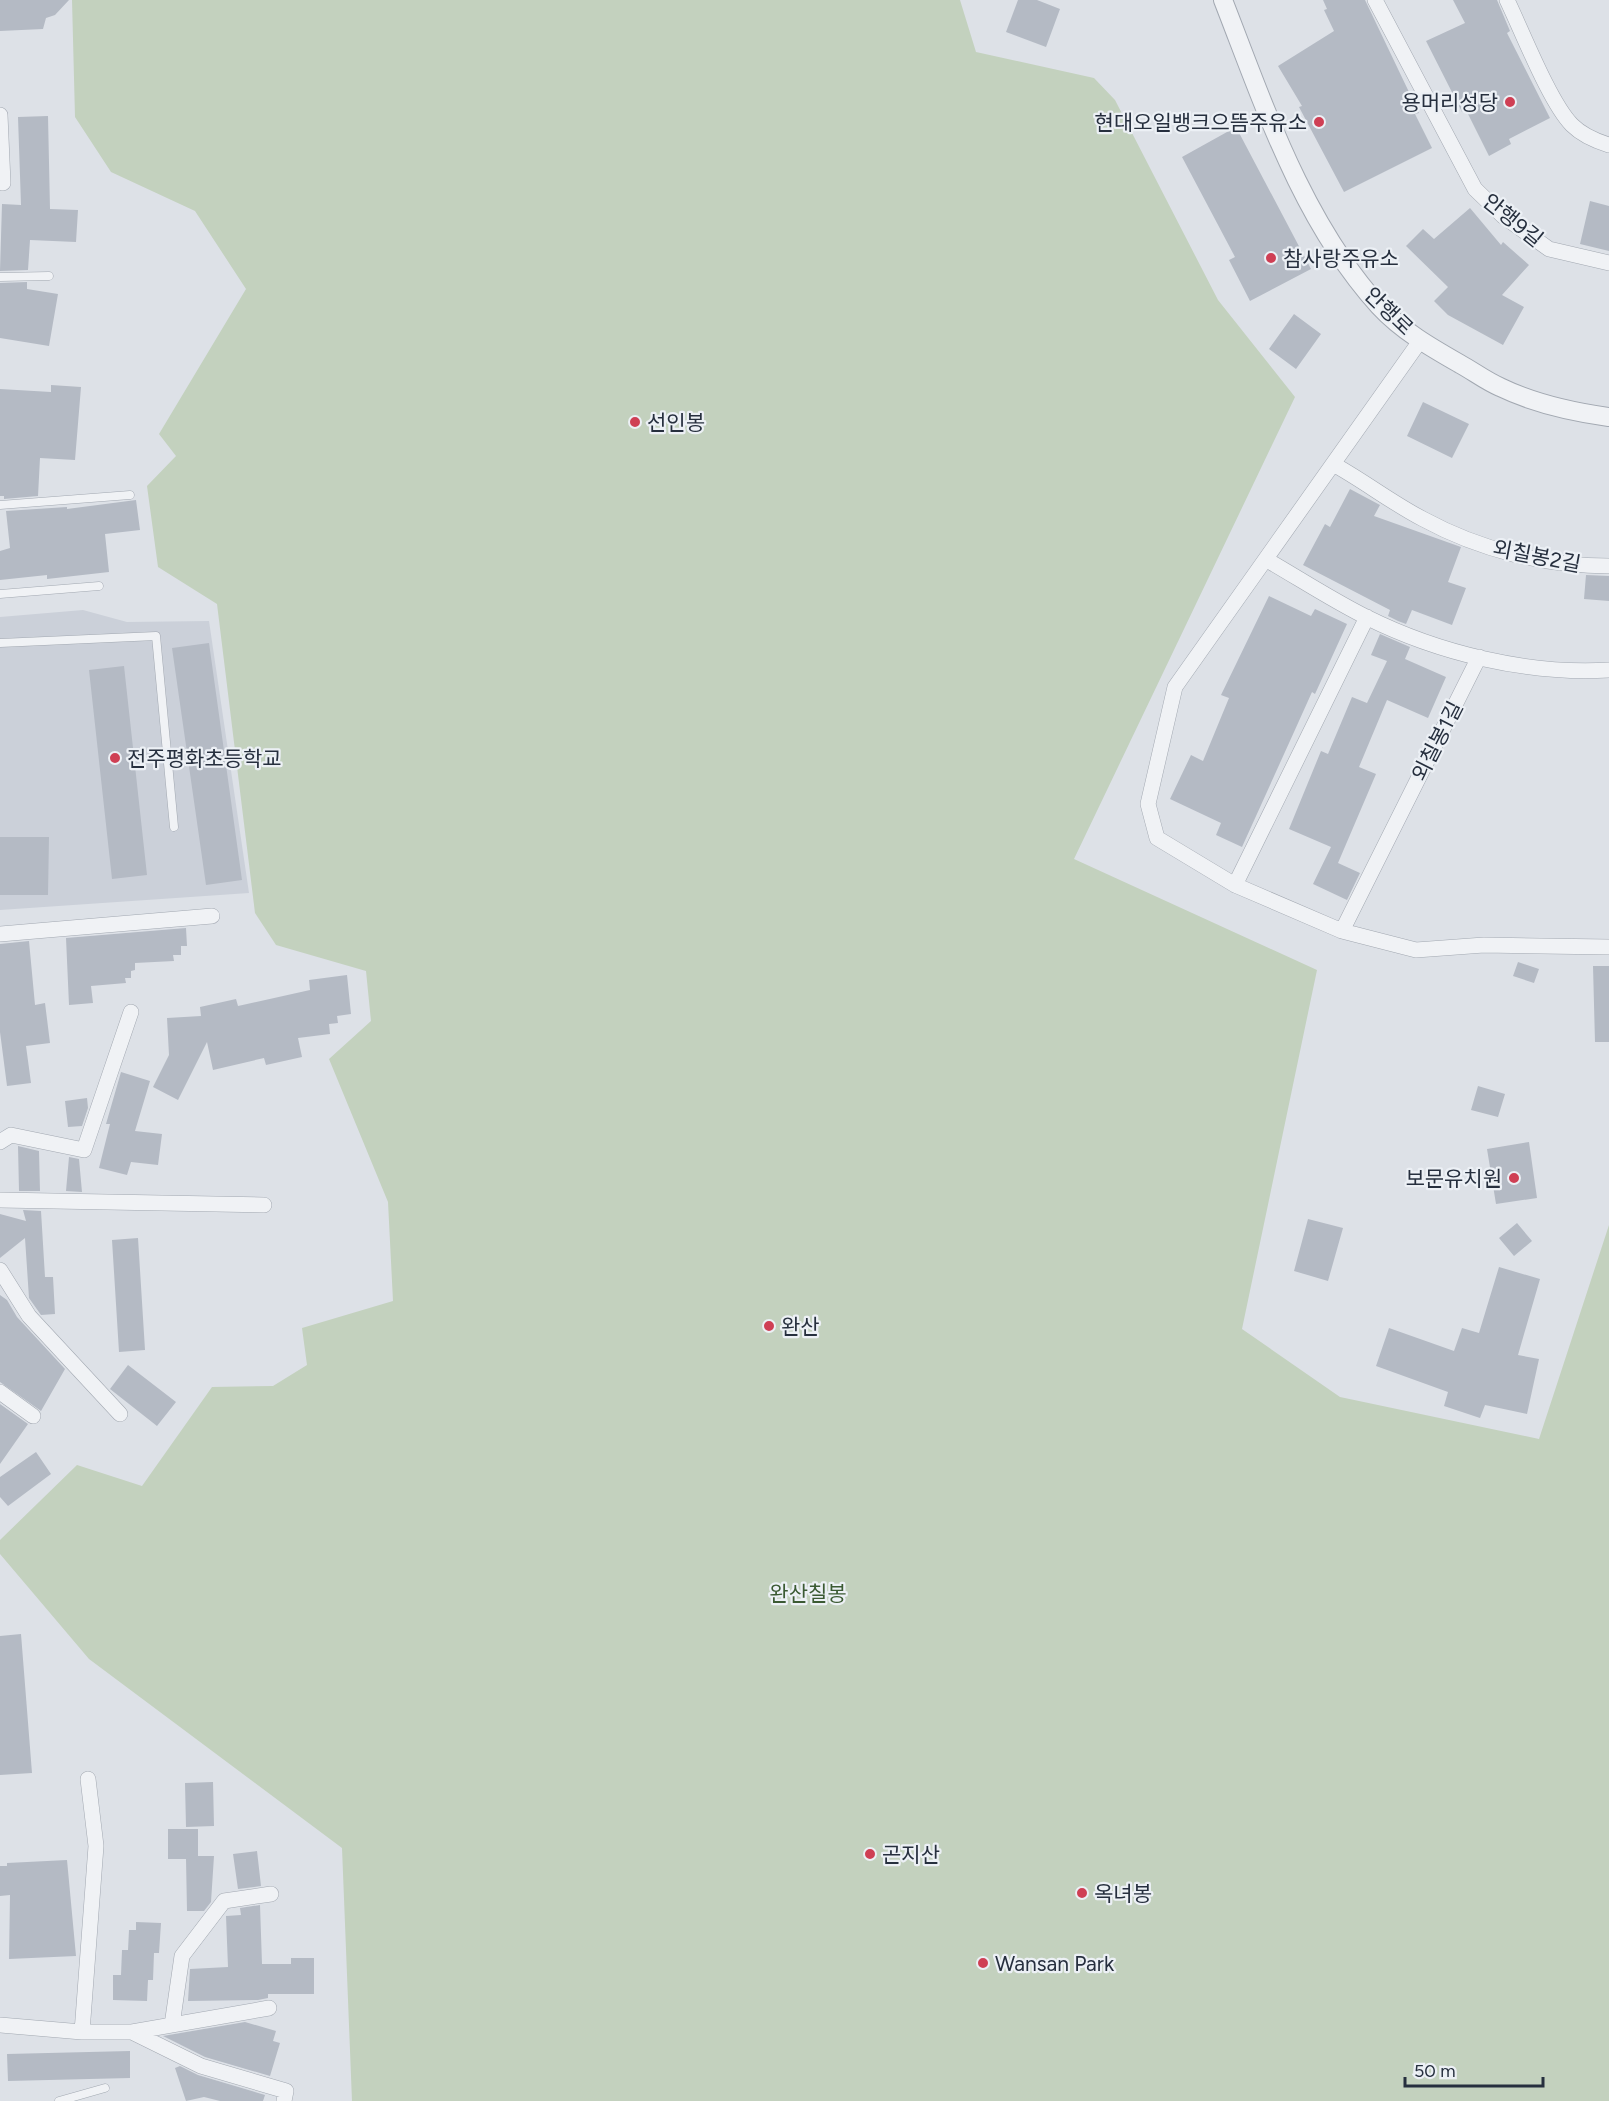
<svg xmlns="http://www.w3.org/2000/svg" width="1609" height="2101" font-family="Figtree,'Noto Sans KR',sans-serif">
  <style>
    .built { fill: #cbd0d9 }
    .green { fill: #c3d1be }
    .building { fill: #b4bac4 }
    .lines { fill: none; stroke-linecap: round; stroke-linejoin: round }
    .service-casing { stroke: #a2a8b1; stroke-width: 9 }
    .minor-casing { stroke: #a2a8b1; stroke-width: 16 }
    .tertiary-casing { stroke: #a2a8b1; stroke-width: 20 }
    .service { stroke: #f0f2f5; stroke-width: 8 }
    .minor { stroke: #f0f2f5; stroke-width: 15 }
    .tertiary { stroke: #f0f2f5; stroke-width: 18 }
    .poi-dot { fill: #cf3f54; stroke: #ecf0f5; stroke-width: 2 }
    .labels { text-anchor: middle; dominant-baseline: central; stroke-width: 4.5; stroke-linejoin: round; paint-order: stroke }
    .poi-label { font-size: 21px; fill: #262f3e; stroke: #ecf0f5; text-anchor: start }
    .street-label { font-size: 21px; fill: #262f3e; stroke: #ecf0f5 }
    .park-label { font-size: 21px; fill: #3b5a33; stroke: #ecf0f5 }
  </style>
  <rect width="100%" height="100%" fill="#dde1e7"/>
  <path class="built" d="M 83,610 L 127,622 L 209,621 L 249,893 L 0,910 L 0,617 Z"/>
  <path class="green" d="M 72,0 L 960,0 L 976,52 L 1094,78 L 1115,100 L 1218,300 L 1295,397 L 1074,859 L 1317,970 L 1242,1329 L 1340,1397 L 1539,1439 L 1609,1225 L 1609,2101 L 352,2101 L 342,1848 L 89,1659 L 0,1554 L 0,1540 L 77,1465 L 142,1486 L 212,1387 L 273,1386 L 307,1365 L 302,1328 L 393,1301 L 388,1202 L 329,1059 L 371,1021 L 366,971 L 276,945 L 255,913 L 217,604 L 158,567 L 147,486 L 176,456 L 159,434 L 246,289 L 195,211 L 111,172 L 75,117 Z"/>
  <path class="building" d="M 0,0 L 69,0 L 55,15 L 46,18 L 43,29 L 0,31 Z
    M 1018,0 L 1037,0 L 1060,9 L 1046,47 L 1006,32 Z
    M 1323,0 L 1365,0 L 1419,113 L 1415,114 L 1432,148 L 1344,192 L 1299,107 L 1302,106 L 1278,66 L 1334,31 L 1324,10 L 1327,9 Z
    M 1453,0 L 1497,0 L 1510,31 L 1507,33 L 1550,118 L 1509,139 L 1511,144 L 1489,156 L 1466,110 L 1462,112 L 1426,41 L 1465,23 Z
    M 48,116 L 50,209 L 78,210 L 76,242 L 30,240 L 28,270 L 0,271 L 2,204 L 21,205 L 18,117 Z
    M 1236,127 L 1311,269 L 1250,301 L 1229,260 L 1235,257 L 1182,157 Z
    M 1590,201 L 1609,206 L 1609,251 L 1580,244 Z
    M 1470,208 L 1501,245 L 1503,242 L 1529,265 L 1502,295 L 1524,307 L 1503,345 L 1448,315 L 1434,301 L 1448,287 L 1406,246 L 1423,229 L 1434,239 Z
    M 27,282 L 27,289 L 58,294 L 49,346 L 0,338 L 0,283 Z
    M 1294,314 L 1321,334 L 1296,369 L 1269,349 Z
    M 51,385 L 81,387 L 75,460 L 40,458 L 38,496 L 4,499 L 4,496 L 0,496 L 0,389 L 51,392 Z
    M 1423,402 L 1469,424 L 1452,458 L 1407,436 Z
    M 1350,489 L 1380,505 L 1374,516 L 1461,547 L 1448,582 L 1466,588 L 1452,625 L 1412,610 L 1406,624 L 1398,621 L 1388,616 L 1390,610 L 1303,565 L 1325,524 L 1330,527 Z
    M 136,500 L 140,530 L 105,534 L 109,572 L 47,579 L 47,575 L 0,580 L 0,551 L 10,548 L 6,511 L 67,507 L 67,509 Z
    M 1586,575 L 1609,576 L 1609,601 L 1584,599 Z
    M 1269,596 L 1311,616 L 1315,609 L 1347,624 L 1315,694 L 1312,692 L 1294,732 L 1242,847 L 1216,835 L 1221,823 L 1170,799 L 1191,755 L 1203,761 L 1229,698 L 1221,695 Z
    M 1380,634 L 1410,647 L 1405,659 L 1446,677 L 1428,718 L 1387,700 L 1359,767 L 1376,774 L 1338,863 L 1360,873 L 1347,900 L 1313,884 L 1331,847 L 1289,829 L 1321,751 L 1328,754 L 1352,697 L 1367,703 L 1387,661 L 1371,655 Z
    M 209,643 L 242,880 L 206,885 L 172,648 Z
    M 124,666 L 147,875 L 112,879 L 89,670 Z
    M 0,837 L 49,837 L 48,895 L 0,895 Z
    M 186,928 L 187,946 L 181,946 L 181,955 L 173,955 L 174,961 L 135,963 L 135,970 L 131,971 L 131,978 L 125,978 L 126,983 L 91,986 L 93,1003 L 69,1005 L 66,938 Z
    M 29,941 L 35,1005 L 45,1003 L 50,1043 L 26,1046 L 31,1083 L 7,1086 L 0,1032 L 0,944 Z
    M 1518,962 L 1539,969 L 1534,983 L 1513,976 Z
    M 1593,966 L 1609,966 L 1609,1042 L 1595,1042 Z
    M 347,975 L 351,1014 L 337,1016 L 338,1023 L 329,1024 L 330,1034 L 298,1038 L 302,1057 L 266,1065 L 264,1058 L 213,1070 L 207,1042 L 178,1100 L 153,1087 L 169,1055 L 167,1018 L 201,1016 L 200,1007 L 236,999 L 238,1006 L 310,990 L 309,980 Z
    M 121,1072 L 150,1081 L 135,1131 L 162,1134 L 158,1165 L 131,1162 L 127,1175 L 99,1168 L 110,1124 L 106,1124 Z
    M 1478,1086 L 1505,1094 L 1498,1117 L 1471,1110 Z
    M 87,1098 L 88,1108 L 82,1126 L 68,1127 L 65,1101 Z
    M 1529,1142 L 1537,1198 L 1496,1204 L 1487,1149 Z
    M 18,1146 L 39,1151 L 40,1191 L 19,1191 Z
    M 69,1157 L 79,1159 L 82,1192 L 66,1191 Z
    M 23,1210 L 41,1211 L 45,1277 L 53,1277 L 55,1314 L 41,1315 L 29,1298 L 25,1238 L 0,1258 L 0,1214 L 26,1221 Z
    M 1308,1219 L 1343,1228 L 1328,1281 L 1294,1271 Z
    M 1517,1223 L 1532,1241 L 1514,1256 L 1499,1238 Z
    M 138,1238 L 145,1350 L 119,1352 L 112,1240 Z
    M 1499,1267 L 1540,1279 L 1518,1355 L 1539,1359 L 1527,1414 L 1485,1405 L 1480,1418 L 1444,1406 L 1448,1392 L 1376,1366 L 1389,1328 L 1454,1351 L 1462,1328 L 1479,1333 Z
    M 0,1295 L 7,1300 L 17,1317 L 65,1369 L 41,1411 L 0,1382 Z
    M 128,1365 L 176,1402 L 157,1426 L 110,1389 Z
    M 0,1404 L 28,1424 L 0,1464 Z
    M 36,1452 L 51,1474 L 8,1506 L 0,1497 L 0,1477 Z
    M 21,1634 L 32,1773 L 0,1775 L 0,1636 Z
    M 213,1782 L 214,1826 L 186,1827 L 185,1783 Z
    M 168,1829 L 198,1829 L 198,1856 L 214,1856 L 211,1902 L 204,1911 L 187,1911 L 186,1859 L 168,1859 Z
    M 257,1851 L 261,1886 L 238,1889 L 233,1854 Z
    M 67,1860 L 76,1956 L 9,1959 L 10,1895 L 0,1896 L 0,1866 L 7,1866 L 7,1863 Z
    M 260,1905 L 262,1964 L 291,1964 L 291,1958 L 314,1958 L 314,1994 L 268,1994 L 268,1998 L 258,2000 L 188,2001 L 190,1969 L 228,1967 L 226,1916 L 241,1915 L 240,1908 Z
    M 136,1922 L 161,1923 L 159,1953 L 154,1953 L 153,1980 L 148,1980 L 147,2001 L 113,2000 L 113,1975 L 121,1975 L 122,1950 L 128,1950 L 129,1930 L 136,1930 Z
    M 245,2022 L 276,2031 L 273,2041 L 280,2043 L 270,2076 L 205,2057 L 163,2036 Z
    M 130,2051 L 130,2078 L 8,2081 L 7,2054 Z
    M 180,2066 L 198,2075 L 265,2095 L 263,2101 L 220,2101 L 204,2097 L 186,2101 L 175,2068 Z"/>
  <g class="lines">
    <defs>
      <path id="service" d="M 0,277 L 49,276
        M 0,505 L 130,495
        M 0,594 L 99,586
        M 0,643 L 156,636 L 174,827
        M 59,2101 L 105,2088"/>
      <path id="minor" d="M 1375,0 L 1475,189 L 1503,216 L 1549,249 L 1609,263
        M 1507,0 C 1522,31 1550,103 1572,125 C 1582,135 1596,141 1609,145
        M 0,115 L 3,183
        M 1420,341 L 1175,687 L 1148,804 L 1157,838 L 1235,885 L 1342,931 L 1416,950 L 1484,945 L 1609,947
        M 1333,464 C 1364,481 1392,503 1423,519 C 1480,550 1545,566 1609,566
        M 1267,560 C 1300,579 1332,600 1366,617 C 1438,653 1528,675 1609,670
        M 1235,885 L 1367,617
        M 1342,931 L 1479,657
        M 0,934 L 212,916
        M 0,1142 L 11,1135 L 84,1150 L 131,1012
        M 0,1200 L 264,1205
        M 0,1270 L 29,1316 L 120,1414
        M 0,1392 L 33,1416
        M 0,2025 L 82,2032 L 132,2032 L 269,2008
        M 172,2025 L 182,1956 L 224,1901 L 271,1894
        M 82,2032 L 96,1846 L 88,1779
        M 132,2032 L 201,2066 L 286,2091 L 284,2101"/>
      <path id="tertiary" d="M 1223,0 C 1264,105 1302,221 1379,306 C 1402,331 1432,348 1460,364 C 1473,371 1486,381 1500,387 C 1533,403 1573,412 1609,417"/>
    </defs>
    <use href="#service" class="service-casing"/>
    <use href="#minor" class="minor-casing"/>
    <use href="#tertiary" class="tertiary-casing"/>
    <use href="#service" class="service"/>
    <use href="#minor" class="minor"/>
    <use href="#tertiary" class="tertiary"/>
  </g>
  <g class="poi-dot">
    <circle cx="1510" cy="102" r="6"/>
    <circle cx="1319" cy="122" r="6"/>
    <circle cx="1271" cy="258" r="6"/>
    <circle cx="635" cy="422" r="6"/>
    <circle cx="115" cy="758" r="6"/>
    <circle cx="1514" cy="1178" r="6"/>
    <circle cx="769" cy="1326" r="6"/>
    <circle cx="870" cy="1854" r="6"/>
    <circle cx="1082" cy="1893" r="6"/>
    <circle cx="983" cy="1963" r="6"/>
  </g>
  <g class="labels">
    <g class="poi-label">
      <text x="1498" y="102" text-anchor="end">용머리성당</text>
      <text x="1307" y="122" text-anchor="end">현대오일뱅크으뜸주유소</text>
      <text x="1283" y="258">참사랑주유소</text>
      <text x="647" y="422">선인봉</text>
      <text x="127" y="758">전주평화초등학교</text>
      <text x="1502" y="1178" text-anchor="end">보문유치원</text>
      <text x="781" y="1326">완산</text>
      <text x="882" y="1854">곤지산</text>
      <text x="1094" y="1893">옥녀봉</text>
      <text x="995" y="1963">Wansan Park</text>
    </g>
    <g class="street-label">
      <text transform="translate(1513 220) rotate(39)">안행9길</text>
      <text transform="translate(1389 311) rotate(44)">안행로</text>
      <text transform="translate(1537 556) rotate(11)">외칠봉2길</text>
      <text transform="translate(1437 741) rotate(-63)">외칠봉1길</text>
    </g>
    <g class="park-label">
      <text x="808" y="1593">완산칠봉</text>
    </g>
  </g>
  <path d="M1405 2077v9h138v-9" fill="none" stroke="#262f3e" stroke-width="3"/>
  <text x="1414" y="2077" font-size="18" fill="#262f3e" stroke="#ecf0f5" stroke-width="4.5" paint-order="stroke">50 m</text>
</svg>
